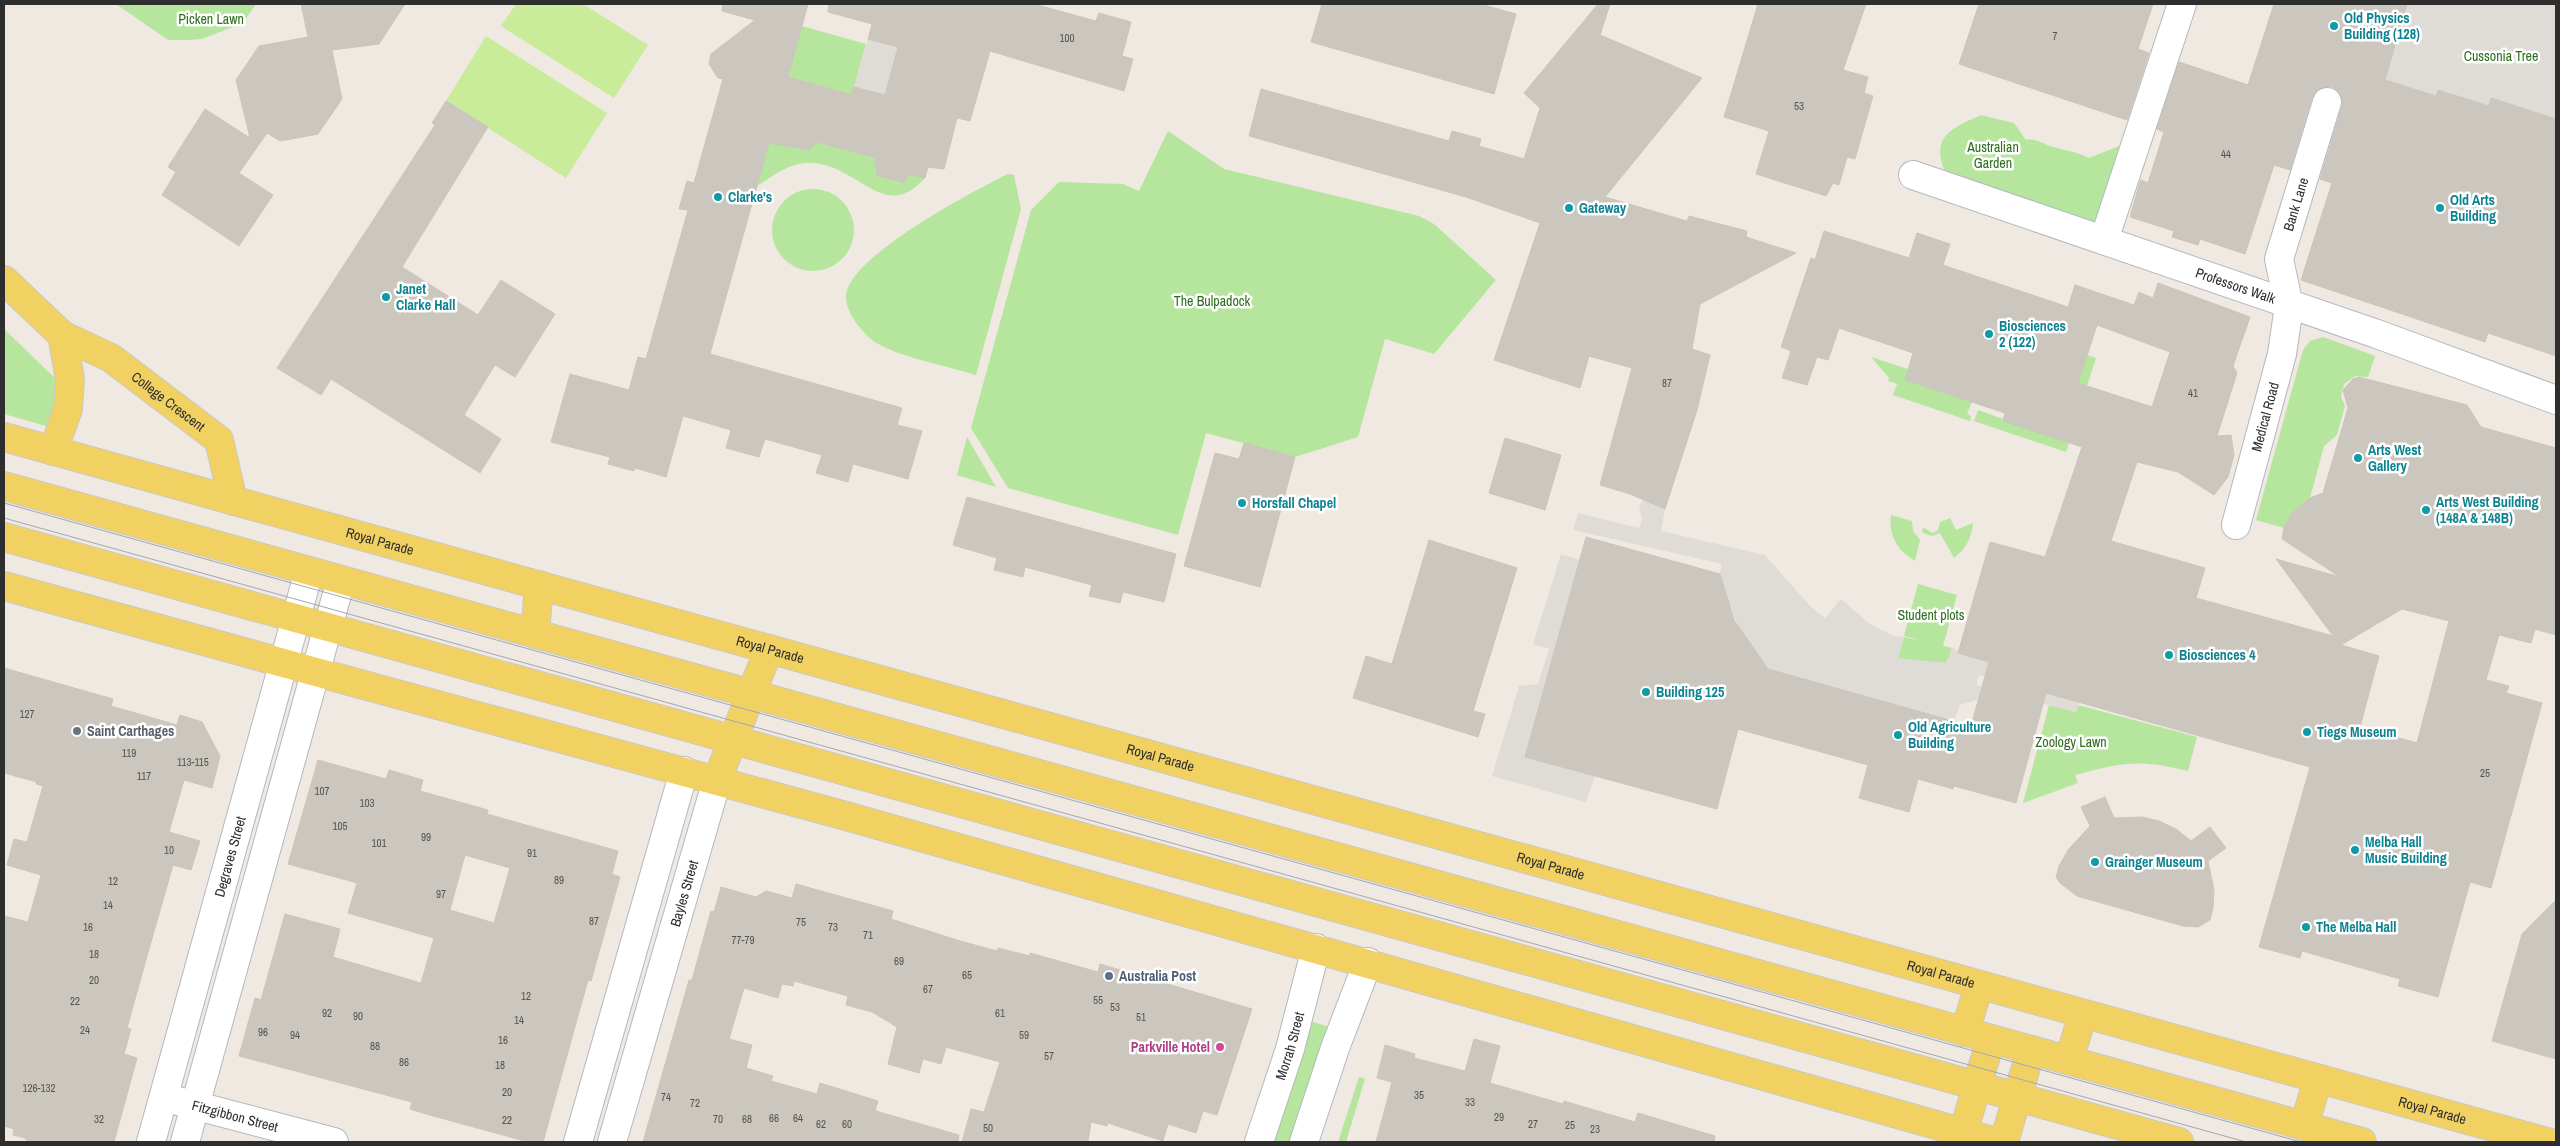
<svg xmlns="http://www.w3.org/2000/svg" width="2560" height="1146" font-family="'Archivo Narrow',sans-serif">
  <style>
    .green { fill: #b6e59e }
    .pitch { fill: #c9ec9a }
    .plaza { fill: #dfdcd8 }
    .building { fill: #cbc7bf; stroke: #cbc5ba; fill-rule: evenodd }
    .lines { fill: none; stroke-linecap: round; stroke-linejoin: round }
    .minor-casing { stroke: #b4b7c1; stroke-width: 30 }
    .major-casing { stroke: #c9c9c9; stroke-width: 30 }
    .minor { stroke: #fff; stroke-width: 28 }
    .major { stroke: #f2d163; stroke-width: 28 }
    .tram { stroke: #a3a6b8; stroke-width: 1 }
    .culture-dot { fill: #0f9aa8; stroke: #fff; stroke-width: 2 }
    .worship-dot { fill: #6b7280; stroke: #fff; stroke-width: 2 }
    .service-dot { fill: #5c6f8a; stroke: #fff; stroke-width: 2 }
    .hotel-dot { fill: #d1479c; stroke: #fff; stroke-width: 2 }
    .labels { text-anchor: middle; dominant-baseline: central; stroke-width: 5; stroke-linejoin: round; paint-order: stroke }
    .number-label { font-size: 11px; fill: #555452 }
    .culture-label { font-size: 14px; font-weight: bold; fill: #0d838f; stroke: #fff; text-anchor: start }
    .park-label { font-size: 14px; fill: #2c6e1b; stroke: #fff }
    .street-label { font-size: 14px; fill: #2e2e2e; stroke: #fff }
    .worship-label { font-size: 14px; font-weight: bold; fill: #5b616d; stroke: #fff; text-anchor: start }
    .service-label { font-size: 14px; font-weight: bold; fill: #4e5e75; stroke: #fff; text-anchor: start }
    .hotel-label { font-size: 14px; font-weight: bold; fill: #b23c85; stroke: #fff; text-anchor: end }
  </style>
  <rect width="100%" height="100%" fill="#efe9e1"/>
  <path class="green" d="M 116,4 L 256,4 L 243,23 L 202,39 L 189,40 L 168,40 Z
    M 802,26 L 866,44 L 852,95 L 788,77 Z
    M 1981,115 L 2014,123 L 2026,140 C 2037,138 2043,144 2053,147 C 2067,151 2076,151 2089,158 L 2119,146 L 2125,148 L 2102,218 L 2088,226 L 1947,176 C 1929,138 1949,129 1981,115 Z
    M 1168,131 L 1224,169 L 1419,216 L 1434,224 L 1496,280 L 1434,354 L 1385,339 L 1358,437 L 1295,457 L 1206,433 L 1178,535 L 1008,488 L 971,428 L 1031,210 L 1059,182 L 1123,184 L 1139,191 Z
    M 772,132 L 800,148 L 809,150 L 818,142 L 876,158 L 874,166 L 878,168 L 876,175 L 905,183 L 908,174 L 925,178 C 883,226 855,159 805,163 C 787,164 772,177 757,186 Z
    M 1008,174 L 1014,175 L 1021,209 L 976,375 C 951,367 895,356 875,342 C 862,333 844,311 846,294 C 852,255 973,191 1008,174 Z
    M772 230a41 41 0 1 1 82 0a41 41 0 1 1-82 0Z
    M 4,329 L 56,379 L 60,387 L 60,430 L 4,414 Z
    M 2323,337 L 2375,356 L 2368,377 L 2355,376 L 2344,384 L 2341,397 L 2345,406 L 2337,435 L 2324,446 L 2310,498 L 2291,514 L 2284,528 L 2256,520 L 2303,350 L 2310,341 Z
    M 2087,355 L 2096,358 L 2066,452 L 1974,421 L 1978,410 L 2059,439 Z
    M 1871,357 L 1908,369 L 1905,380 L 1972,402 L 1967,414 L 1971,416 L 1970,421 L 1893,395 L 1897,384 L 1888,381 L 1889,378 Z
    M 967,437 L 996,487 L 957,475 Z
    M 1891,515 L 1912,521 L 1913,531 L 1920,540 L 1915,561 C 1898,551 1888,536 1891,515 Z
    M 1950,518 L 1956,530 L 1973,523 C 1972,537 1966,549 1954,558 L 1940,533 L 1932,536 L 1923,533 L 1922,529 L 1924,528 L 1933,533 L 1938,530 L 1940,522 Z
    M 1918,584 L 1957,595 L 1943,646 L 1952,648 L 1947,663 L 1912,661 L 1897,658 L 1904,637 L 1926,642 L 1904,636 Z
    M 2049,705 L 2076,712 L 2078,705 L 2197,737 L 2188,771 C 2140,759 2122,762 2075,775 L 2078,783 L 2023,803 Z
    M 1307,1020 L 1332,1028 L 1295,1142 L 1267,1142 Z
    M 1359,1077 L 1365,1079 L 1346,1142 L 1338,1142 Z"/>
  <path class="pitch" d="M 516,4 L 583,4 L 648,45 L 614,98 L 501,26 Z
    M 486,36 L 607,113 L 566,178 L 446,101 Z"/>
  <path class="plaza" d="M 2407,4 L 2556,4 L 2556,119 L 2492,98 L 2487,113 L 2456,103 L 2458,96 L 2450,93 L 2439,90 L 2436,96 L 2385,80 Z
    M 868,39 L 898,47 L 883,103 L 872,92 L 854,87 Z
    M 1652,487 L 1650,503 L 1665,509 L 1661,531 L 1765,555 L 1812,608 L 1825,618 L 1841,599 L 1870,624 L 1894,636 L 1904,637 L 1898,658 L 1946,663 L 1952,648 L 1964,654 L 2083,688 L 2076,712 L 2041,703 L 2004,682 L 1979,675 L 1976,685 L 1986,688 L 1983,698 L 1960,705 L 1954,721 L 1756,666 L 1725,597 L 1719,574 L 1722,564 L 1573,530 L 1578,513 L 1639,528 L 1642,520 L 1639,506 Z
    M 1561,554 L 1580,560 L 1526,757 L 1595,776 L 1586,802 L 1492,776 L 1519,686 L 1538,684 L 1549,649 L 1533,644 Z"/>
  <path class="building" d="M 301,4 L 405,4 L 379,44 L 332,50 L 342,99 L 318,134 L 280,141 L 267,133 L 239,173 L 273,195 L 239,246 L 162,195 L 176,172 L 168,167 L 205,109 L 250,138 L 236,80 L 259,46 L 308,37 Z
    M 723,4 L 808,4 L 788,77 L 852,95 L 854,87 L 885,95 L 898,47 L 868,39 L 872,24 L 828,12 L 829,4 L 1034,4 L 1096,21 L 1099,13 L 1131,22 L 1122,56 L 1133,59 L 1124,91 L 990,51 L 970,121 L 957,118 L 944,169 L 928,167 L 925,178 L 908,174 L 905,183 L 876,175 L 878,168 L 874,166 L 876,158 L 818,142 L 809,150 L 769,143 L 710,354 L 902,408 L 897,425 L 922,431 L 908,479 L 853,464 L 848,482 L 816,473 L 822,455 L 765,439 L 759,457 L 726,448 L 731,430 L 683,416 L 666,477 L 635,468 L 634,471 L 608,464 L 610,457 L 551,442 L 570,374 L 629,390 L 638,357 L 646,359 L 688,210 L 679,209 L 687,181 L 694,183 L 723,79 L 718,78 L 709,64 L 711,54 L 755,20 L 722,11 Z
    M 1322,4 L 1480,4 L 1516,14 L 1494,94 L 1311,42 Z
    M 1598,4 L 1610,4 L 1600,35 L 1702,78 L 1605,197 L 1687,221 L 1689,216 L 1747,231 L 1746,237 L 1796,253 L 1700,304 L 1692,349 L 1710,355 L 1697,410 L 1665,509 L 1630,494 L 1600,485 L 1632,368 L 1589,356 L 1580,388 L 1494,360 L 1540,223 L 1466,197 L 1249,136 L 1261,89 L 1449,141 L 1452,131 L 1481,139 L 1479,146 L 1524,159 L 1540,108 L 1524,93 Z
    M 1758,4 L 1866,4 L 1843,70 L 1868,77 L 1864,93 L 1873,96 L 1855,159 L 1847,157 L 1839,185 L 1833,183 L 1826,196 L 1756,174 L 1769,131 L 1724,117 Z
    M 1979,4 L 2153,4 L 2138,49 L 2149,53 L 2127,120 L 1959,64 Z
    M 2274,4 L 2407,4 L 2385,80 L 2436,96 L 2438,90 L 2489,106 L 2491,98 L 2556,119 L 2556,356 L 2488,333 L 2485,342 L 2301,280 L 2332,183 L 2320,179 L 2342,106 L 2342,99 L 2339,92 L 2332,87 L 2323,87 L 2317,90 L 2312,97 L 2290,170 L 2274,165 L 2245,254 L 2200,239 L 2198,245 L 2172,237 L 2174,231 L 2130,217 L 2139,185 L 2141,180 L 2148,183 L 2164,132 L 2157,129 L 2179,62 L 2248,85 Z
    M 446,101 L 488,127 L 402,267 L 478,315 L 501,280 L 555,314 L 515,377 L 495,365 L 464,415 L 501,439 L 480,473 L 331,379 L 321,395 L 277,368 L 435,125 L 432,123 Z
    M 1824,231 L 1909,258 L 1917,233 L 1950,244 L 1943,265 L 2068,307 L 2075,285 L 2134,305 L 2139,292 L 2153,298 L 2158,283 L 2250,317 L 2233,366 L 2237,373 L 2217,436 L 2231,435 L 2234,455 L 2228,477 L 2214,495 L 2178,472 L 2137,462 L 2111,541 L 2205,568 L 2196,598 L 2333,636 L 2276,559 L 2340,577 L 2282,539 L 2284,528 L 2291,514 L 2310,498 L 2323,493 L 2348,408 L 2343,390 L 2353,379 L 2359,377 L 2467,405 L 2481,427 L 2556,448 L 2556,635 L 2535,629 L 2531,643 L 2499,635 L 2486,680 L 2509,686 L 2506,693 L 2542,703 L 2491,888 L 2470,882 L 2438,997 L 2398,986 L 2400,979 L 2302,951 L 2300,958 L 2259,947 L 2310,767 L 2046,693 L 2016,803 L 1954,786 L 1953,789 L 1918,779 L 1909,812 L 1859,798 L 1868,765 L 1738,729 L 1717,809 L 1525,757 L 1586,537 L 1720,574 L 1734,620 L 1768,669 L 1971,726 L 1989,662 L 1958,653 L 1990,542 L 2045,557 L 2082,447 L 2003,421 L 2005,413 L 1905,380 L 1913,353 L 1839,328 L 1828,360 L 1817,357 L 1807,385 L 1782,378 L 1791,351 L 1781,347 L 1811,258 L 1815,260 ZM 2097,325 L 2170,352 L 2152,407 L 2078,383 ZM 2402,609 L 2449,621 L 2417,743 L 2360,727 L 2379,656 L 2341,645 Z
    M 1505,438 L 1561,455 L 1545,510 L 1489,493 Z
    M 1244,443 L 1295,457 L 1260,587 L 1184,566 L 1215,453 L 1239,459 Z
    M 967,497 L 1176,554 L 1164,602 L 1123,592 L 1120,603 L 1089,596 L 1092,585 L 1025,567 L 1023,577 L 994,570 L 997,558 L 953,545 Z
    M 1429,540 L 1517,568 L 1473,711 L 1485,714 L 1478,737 L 1353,698 L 1366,656 L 1392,664 Z
    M 4,668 L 113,699 L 111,706 L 177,725 L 180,715 L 202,722 L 220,756 L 212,788 L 184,780 L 169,832 L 200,841 L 191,870 L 173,865 L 147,956 L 127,1028 L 131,1029 L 124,1054 L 137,1058 L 114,1142 L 28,1142 L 25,1138 L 13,1135 L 14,1129 L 4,1126 L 4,916 L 28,922 L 41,875 L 7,865 L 14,839 L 27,842 L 43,786 L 36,784 L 37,782 L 4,773 Z
    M 318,760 L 386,779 L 389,770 L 423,780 L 420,791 L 488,810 L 487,814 L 618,851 L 612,874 L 620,877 L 591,981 L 588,980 L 543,1142 L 528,1142 L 426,1114 L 410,1109 L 412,1102 L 239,1056 L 255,998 L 261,1000 L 285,914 L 340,929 L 333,957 L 421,983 L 434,938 L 348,913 L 357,883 L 288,864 ZM 465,855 L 510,868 L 494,923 L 450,910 Z
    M 2105,797 L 2114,818 L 2142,817 L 2159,821 L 2176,829 L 2191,841 L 2210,827 L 2226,848 L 2208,861 L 2214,890 L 2213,908 L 2210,920 L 2198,927 L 2183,926 L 2077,896 L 2060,883 L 2056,877 L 2059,866 L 2068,850 L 2090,826 L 2081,807 Z
    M 796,884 L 893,911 L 891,919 L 960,941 L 997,951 L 998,948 L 1030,956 L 1030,953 L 1098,972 L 1100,964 L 1252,1009 L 1217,1115 L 1203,1111 L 1196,1133 L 1168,1124 L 1163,1141 L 1108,1123 L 1107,1126 L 1091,1122 L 1088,1142 L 962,1142 L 971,1109 L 984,1112 L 1000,1062 L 946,1047 L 941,1064 L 923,1059 L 919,1073 L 888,1064 L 897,1027 L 872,1012 L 846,1005 L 848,996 L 794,981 L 793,986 L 782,984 L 778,998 L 744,988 L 729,1039 L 752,1045 L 746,1068 L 773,1076 L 771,1081 L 817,1094 L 820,1083 L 878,1101 L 875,1110 L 879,1112 L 959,1135 L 958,1142 L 643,1142 L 689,980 L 692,980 L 711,911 L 714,912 L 721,887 L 756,897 L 766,891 L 792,898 Z
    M 2556,900 L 2556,1059 L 2492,1041 L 2522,934 Z
    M 1474,1039 L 1500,1046 L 1490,1083 L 1563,1104 L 1564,1101 L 1635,1122 L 1638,1113 L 1715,1136 L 1714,1142 L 1376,1142 L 1392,1082 L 1377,1078 L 1385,1045 L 1415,1054 L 1414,1058 L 1465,1071 Z"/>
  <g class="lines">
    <defs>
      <g id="minor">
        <path id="s1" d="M 1913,175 L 2377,334 L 2556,400"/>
        <path d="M 2104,240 L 2182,4"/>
        <path id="s2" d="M 2236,525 L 2282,354 L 2289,306 L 2279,259 L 2327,102"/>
        <path id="s3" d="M 178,1101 L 334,1142"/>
        <path id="s4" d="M 151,1142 L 309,571"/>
        <path d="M 185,1142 L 341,580"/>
        <path d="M 578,1142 L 684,771"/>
        <path id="s5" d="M 612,1142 L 717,780"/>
        <path id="s6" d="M 1259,1142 L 1290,1049 L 1316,948"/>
        <path d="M 1304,1142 L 1335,1048 L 1368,962"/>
      </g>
      <g id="major">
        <path id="s7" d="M 4,280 L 62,335 L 111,358 L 219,440 L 233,501"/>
        <path id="s8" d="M 4,437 L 2547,1142"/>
        <path d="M 53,451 L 68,409 L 70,379 L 62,335"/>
        <path d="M 4,486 L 2362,1142"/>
        <path d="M 4,537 L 2179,1142"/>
        <path d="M 4,586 C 284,665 566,738 846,816 C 1230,923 1612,1035 1996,1142"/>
        <path d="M 535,634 L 539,585"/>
        <path d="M 717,780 L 769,649"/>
        <path d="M 1965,1032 L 1979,985"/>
        <path d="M 2069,1060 L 2083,1014"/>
        <path d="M 2304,1126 L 2318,1079"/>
        <path d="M 1963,1133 L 1991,1039"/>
        <path d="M 2004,1142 L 2031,1050"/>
      </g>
    </defs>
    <use href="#minor" class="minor-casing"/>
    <use href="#major" class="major-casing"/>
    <use href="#minor" class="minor"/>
    <use href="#major" class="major"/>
    <path class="tram" d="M 4,503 L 2301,1142
      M 4,518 L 2246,1142"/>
  </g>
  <g class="culture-dot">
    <circle cx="2334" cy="26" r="5"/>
    <circle cx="718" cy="197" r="5"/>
    <circle cx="1569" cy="208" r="5"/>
    <circle cx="2440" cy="208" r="5"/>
    <circle cx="386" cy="297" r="5"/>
    <circle cx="1989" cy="334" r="5"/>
    <circle cx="2358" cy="458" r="5"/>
    <circle cx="1242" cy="503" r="5"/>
    <circle cx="2426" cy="510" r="5"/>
    <circle cx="2169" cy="655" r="5"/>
    <circle cx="1646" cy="692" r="5"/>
    <circle cx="2307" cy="732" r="5"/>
    <circle cx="1898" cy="735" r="5"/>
    <circle cx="2355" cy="850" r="5"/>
    <circle cx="2095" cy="862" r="5"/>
    <circle cx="2306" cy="927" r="5"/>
  </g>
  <circle class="worship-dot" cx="77" cy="731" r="5"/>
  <circle class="service-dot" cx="1109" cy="976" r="5"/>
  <circle class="hotel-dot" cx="1220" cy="1047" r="5"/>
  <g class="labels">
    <g class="number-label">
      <text x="2055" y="36">7</text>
      <text x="1067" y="38">100</text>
      <text x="1799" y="106">53</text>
      <text x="2226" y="154">44</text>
      <text x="1667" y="383">87</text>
      <text x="2193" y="393">41</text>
      <text x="27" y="714">127</text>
      <text x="129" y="753">119</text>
      <text x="193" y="762">113-115</text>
      <text x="2485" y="773">25</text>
      <text x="144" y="776">117</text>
      <text x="322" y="791">107</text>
      <text x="367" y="803">103</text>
      <text x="340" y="826">105</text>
      <text x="426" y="837">99</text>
      <text x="379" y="843">101</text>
      <text x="169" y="850">10</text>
      <text x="532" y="853">91</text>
      <text x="559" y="880">89</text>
      <text x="113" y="881">12</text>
      <text x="441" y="894">97</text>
      <text x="108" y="905">14</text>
      <text x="594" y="921">87</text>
      <text x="801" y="922">75</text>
      <text x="88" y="927">16</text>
      <text x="833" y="927">73</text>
      <text x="868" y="935">71</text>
      <text x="743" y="940">77-79</text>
      <text x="94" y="954">18</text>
      <text x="899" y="961">69</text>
      <text x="967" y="975">65</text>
      <text x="94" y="980">20</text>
      <text x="928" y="989">67</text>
      <text x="526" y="996">12</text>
      <text x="1098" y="1000">55</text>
      <text x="75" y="1001">22</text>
      <text x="1115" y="1007">53</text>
      <text x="327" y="1013">92</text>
      <text x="1000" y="1013">61</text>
      <text x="358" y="1016">90</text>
      <text x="1141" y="1017">51</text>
      <text x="519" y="1020">14</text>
      <text x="85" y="1030">24</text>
      <text x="263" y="1032">96</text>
      <text x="295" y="1035">94</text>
      <text x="1024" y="1035">59</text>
      <text x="503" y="1040">16</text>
      <text x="375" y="1046">88</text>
      <text x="1049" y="1056">57</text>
      <text x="404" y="1062">86</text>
      <text x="500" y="1065">18</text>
      <text x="39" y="1088">126-132</text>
      <text x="507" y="1092">20</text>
      <text x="1419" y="1095">35</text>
      <text x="666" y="1097">74</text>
      <text x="1470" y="1102">33</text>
      <text x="695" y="1103">72</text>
      <text x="1499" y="1117">29</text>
      <text x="774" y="1118">66</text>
      <text x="798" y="1118">64</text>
      <text x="99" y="1119">32</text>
      <text x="718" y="1119">70</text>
      <text x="747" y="1119">68</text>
      <text x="507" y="1120">22</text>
      <text x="821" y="1124">62</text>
      <text x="847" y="1124">60</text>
      <text x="1533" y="1124">27</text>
      <text x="1570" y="1125">25</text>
      <text x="988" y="1128">50</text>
      <text x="1595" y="1129">23</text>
    </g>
    <g class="culture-label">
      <text x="2344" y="18">Old Physics<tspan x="2344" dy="16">Building (128)</tspan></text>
      <text x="728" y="197">Clarke's</text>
      <text x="2450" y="200">Old Arts<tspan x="2450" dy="16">Building</tspan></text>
      <text x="1579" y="208">Gateway</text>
      <text x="396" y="289">Janet<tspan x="396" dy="16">Clarke Hall</tspan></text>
      <text x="1999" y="326">Biosciences<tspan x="1999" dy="16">2 (122)</tspan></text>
      <text x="2368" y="450">Arts West<tspan x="2368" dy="16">Gallery</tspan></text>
      <text x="2436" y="502">Arts West Building<tspan x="2436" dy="16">(148A &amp; 148B)</tspan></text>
      <text x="1252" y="503">Horsfall Chapel</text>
      <text x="2179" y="655">Biosciences 4</text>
      <text x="1656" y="692">Building 125</text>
      <text x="1908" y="727">Old Agriculture<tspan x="1908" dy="16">Building</tspan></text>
      <text x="2317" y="732">Tiegs Museum</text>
      <text x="2365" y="842">Melba Hall<tspan x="2365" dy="16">Music Building</tspan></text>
      <text x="2105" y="862">Grainger Museum</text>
      <text x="2316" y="927">The Melba Hall</text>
    </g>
    <g class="park-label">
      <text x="211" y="19">Picken Lawn</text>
      <text x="2501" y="56">Cussonia Tree</text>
      <text x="1993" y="147">Australian<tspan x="1993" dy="16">Garden</tspan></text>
      <text x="1212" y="301">The Bulpadock</text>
      <text x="1931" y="615">Student plots</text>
      <text x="2071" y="742">Zoology Lawn</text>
    </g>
    <g class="street-label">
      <text stroke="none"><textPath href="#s2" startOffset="331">Bank Lane</textPath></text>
      <text stroke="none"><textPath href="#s1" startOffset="341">Professors Walk</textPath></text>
      <text stroke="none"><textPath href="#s7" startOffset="206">College Crescent</textPath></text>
      <text stroke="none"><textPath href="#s2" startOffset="112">Medical Road</textPath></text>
      <text stroke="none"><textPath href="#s8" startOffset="390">Royal Parade</textPath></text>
      <text stroke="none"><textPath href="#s8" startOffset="795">Royal Parade</textPath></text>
      <text stroke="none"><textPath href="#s8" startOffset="1200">Royal Parade</textPath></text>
      <text stroke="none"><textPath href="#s4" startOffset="296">Degraves Street</textPath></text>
      <text stroke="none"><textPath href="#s8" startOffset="1605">Royal Parade</textPath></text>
      <text stroke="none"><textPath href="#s5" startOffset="259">Bayles Street</textPath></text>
      <text stroke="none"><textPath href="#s8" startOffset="2010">Royal Parade</textPath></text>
      <text stroke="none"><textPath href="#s6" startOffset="101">Morrah Street</textPath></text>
      <text stroke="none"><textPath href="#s8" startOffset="2520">Royal Parade</textPath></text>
      <text stroke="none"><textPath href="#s3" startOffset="59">Fitzgibbon Street</textPath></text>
    </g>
    <g class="worship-label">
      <text x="87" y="731">Saint Carthages</text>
    </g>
    <g class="service-label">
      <text x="1119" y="976">Australia Post</text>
    </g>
    <g class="hotel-label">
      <text x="1210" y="1047">Parkville Hotel</text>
    </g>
  </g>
  <rect width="2560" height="1146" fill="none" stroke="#2e2e2e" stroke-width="10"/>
</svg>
